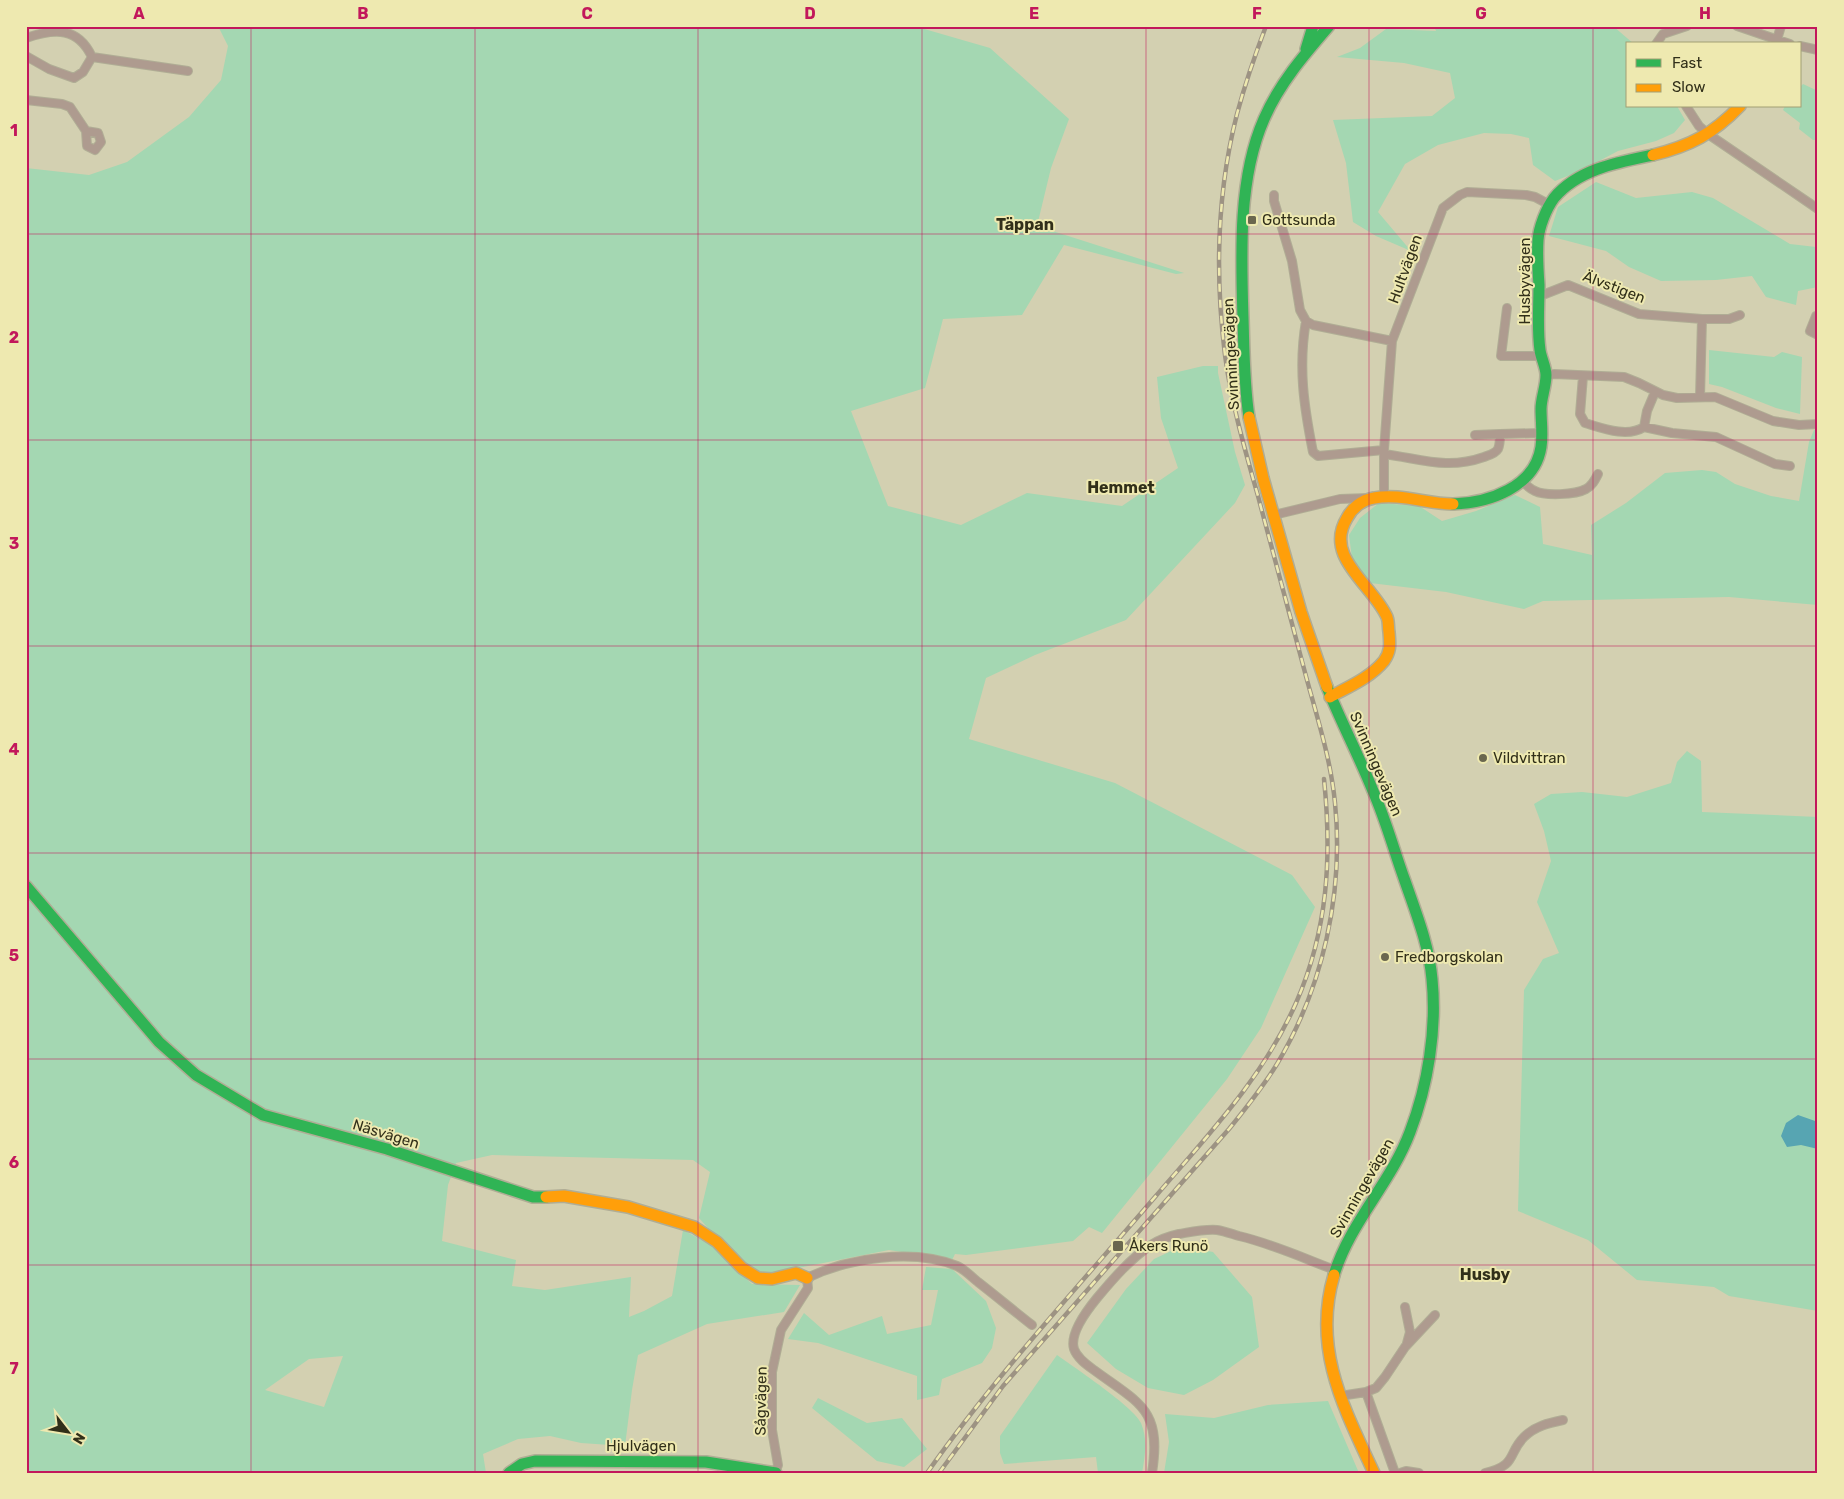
<svg xmlns="http://www.w3.org/2000/svg" width="1844" height="1499" font-family="Rubik,sans-serif">
  <style>
    .green { fill: #a4d7b2; fill-rule: evenodd }
    .water { fill: #57a5b2 }
    .lines { fill: none; stroke-linecap: round; stroke-linejoin: round }
    .street-casing { stroke: #b0ad95; stroke-width: 10 }
    .fast-casing { stroke: #b0ad95; stroke-width: 14 }
    .slow-casing { stroke: #b0ad95; stroke-width: 14 }
    .street { stroke: #ae9b8f; stroke-width: 8 }
    .fast { stroke: #30b455; stroke-width: 11 }
    .slow { stroke: #ff9f0a; stroke-width: 11 }
    .rail-casing { stroke: #9d9383; stroke-width: 4.5 }
    .rail { stroke: #eee9b0; stroke-width: 2.5; stroke-dasharray: 8; stroke-linecap: butt }
    .grid { fill: none; stroke: #c2185b; stroke-width: 1; stroke-opacity: 0.55 }
    .poi-dot { fill: #6a674e; stroke: #eee9b0; stroke-width: 2 }
    .labels { text-anchor: middle; dominant-baseline: central; stroke-width: 4; stroke-linejoin: round; paint-order: stroke }
    .poi-label { font-size: 15px; fill: #312f19; stroke: #eee9b0; text-anchor: start }
    .street-label { font-size: 15px; fill: #312f19; stroke: #eee9b0 }
    .neighbourhood-label { font-size: 16px; font-weight: bold; fill: #312f19; stroke: #eee9b0 }
    .neatline { fill: none; stroke: #c2185b; stroke-width: 2 }
    .grid-label { font-size: 16px; text-anchor: middle; font-weight: bold; fill: #c2185b }
  </style>
  <rect width="100%" height="100%" fill="#d3d0b1"/>
  <path class="green" d="M 218,26 L 914,26 L 990,48 L 1069,119 L 1051,168 L 1037,226 L 1184,273 L 1176,274 L 1064,245 L 1022,315 L 943,319 L 925,388 L 851,411 L 888,506 L 961,525 L 1027,493 L 1122,506 L 1178,468 L 1161,418 L 1157,377 L 1203,366 L 1218,366 L 1218,373 L 1235,452 L 1245,485 L 1235,503 L 1126,620 L 1035,655 L 986,678 L 969,739 L 1115,783 L 1292,875 L 1315,907 L 1261,1028 L 1227,1079 L 1102,1233 L 1089,1227 L 1073,1241 L 966,1255 L 955,1254 L 952,1260 L 889,1250 L 798,1268 L 770,1276 L 752,1269 L 715,1236 L 699,1218 L 710,1172 L 693,1160 L 492,1155 L 456,1163 L 448,1185 L 442,1241 L 516,1260 L 512,1286 L 545,1290 L 631,1277 L 629,1317 L 644,1311 L 672,1296 L 683,1230 L 715,1247 L 730,1264 L 752,1284 L 800,1285 L 784,1312 L 707,1324 L 638,1355 L 632,1390 L 625,1446 L 581,1443 L 550,1436 L 518,1439 L 483,1454 L 486,1473 L 26,1473 L 26,168 L 89,175 L 127,162 L 189,117 L 221,80 L 228,46 ZM 343,1356 L 324,1407 L 265,1390 L 309,1359 Z
    M 1434,26 L 1613,26 L 1634,44 L 1628,44 L 1628,106 L 1677,106 L 1685,120 L 1674,133 L 1656,141 L 1618,151 L 1580,171 L 1555,181 L 1533,165 L 1529,138 L 1511,134 L 1484,133 L 1438,145 L 1405,164 L 1378,212 L 1411,251 L 1376,236 L 1353,222 L 1346,163 L 1333,120 L 1432,116 L 1455,98 L 1450,73 L 1404,63 L 1337,57 L 1360,48 L 1386,29 L 1436,31 Z
    M 1803,84 L 1818,91 L 1818,140 L 1813,140 L 1799,129 L 1800,123 L 1783,110 L 1785,106 L 1800,106 L 1800,87 Z
    M 1596,182 L 1636,198 L 1692,192 L 1713,198 L 1790,244 L 1816,247 L 1818,248 L 1818,287 L 1798,291 L 1796,305 L 1766,297 L 1752,276 L 1716,280 L 1661,281 L 1629,267 L 1606,251 L 1549,236 L 1558,207 Z
    M 1709,350 L 1774,357 L 1782,352 L 1802,357 L 1800,414 L 1776,408 L 1722,387 L 1709,384 Z
    M 1814,430 L 1818,430 L 1818,605 L 1729,597 L 1543,601 L 1524,609 L 1446,592 L 1370,583 L 1353,566 L 1349,535 L 1360,518 L 1379,503 L 1419,506 L 1442,521 L 1476,511 L 1515,495 L 1540,507 L 1543,544 L 1592,555 L 1591,525 L 1626,503 L 1665,473 L 1702,470 L 1716,472 L 1735,484 L 1771,496 L 1799,501 L 1809,442 Z
    M 1687,751 L 1701,761 L 1702,812 L 1818,817 L 1818,1311 L 1729,1296 L 1714,1287 L 1637,1280 L 1588,1240 L 1518,1211 L 1524,990 L 1543,959 L 1559,953 L 1537,902 L 1551,861 L 1544,831 L 1534,804 L 1551,794 L 1582,792 L 1627,797 L 1671,783 L 1677,762 Z
    M 1182,1246 L 1213,1252 L 1252,1297 L 1259,1347 L 1213,1380 L 1184,1395 L 1148,1388 L 1116,1369 L 1087,1343 L 1126,1289 L 1154,1259 Z
    M 926,1267 L 952,1269 L 986,1301 L 996,1328 L 992,1348 L 982,1363 L 942,1379 L 939,1395 L 917,1400 L 917,1376 L 818,1343 L 788,1339 L 804,1313 L 829,1335 L 882,1316 L 887,1334 L 931,1325 L 938,1290 L 922,1290 Z
    M 1057,1355 C 1075,1368 1134,1407 1141,1423 C 1148,1440 1145,1456 1142,1473 L 1098,1473 L 1096,1457 L 1004,1464 L 1000,1453 L 1000,1436 Z
    M 818,1398 L 867,1423 L 902,1418 L 927,1449 L 904,1467 L 877,1461 L 812,1408 Z
    M 1328,1401 L 1359,1473 L 1164,1473 L 1169,1442 L 1165,1414 L 1214,1418 L 1268,1405 Z"/>
  <path class="water" d="M 1798,1115 L 1818,1122 L 1818,1149 L 1801,1145 L 1787,1147 L 1781,1136 L 1786,1123 Z"/>
  <g class="lines">
    <defs>
      <path id="street" d="M 1737,26 L 1790,44
        M 26,38 C 55,28 78,27 92,57 L 83,72 L 74,78 L 49,69 L 26,56
        M 1776,43 L 1781,26
        M 1656,44 L 1663,34 L 1687,26
        M 1800,46 L 1818,50
        M 92,57 L 188,71
        M 26,100 L 62,104 L 70,107 L 86,131 L 87,146 L 95,150 L 101,142 L 98,133 L 86,131
        M 1686,106 L 1699,126 L 1708,134 L 1818,209
        M 1274,195 L 1274,201 L 1292,261 L 1300,310 L 1306,321 L 1313,325 L 1392,341
        M 1540,296 L 1568,285 L 1639,314 L 1702,319 L 1729,319 L 1740,315
        M 1507,308 L 1501,356 L 1541,356
        M 1818,316 L 1816,316 L 1810,331 L 1818,335
        M 1306,321 C 1298,367 1304,407 1313,452 L 1318,456 L 1384,450
        M 1546,376 L 1554,374 L 1624,377 L 1639,383 L 1663,395 L 1677,398 L 1715,397 L 1773,421 L 1799,425 L 1818,424
        M 1583,376 L 1580,414 L 1585,423 C 1602,428 1627,438 1644,427 L 1647,411 L 1655,392
        M 1700,397 L 1702,319
        M 1644,427 L 1672,433 L 1716,437 L 1775,464 L 1790,466
        M 1475,435 L 1500,434
        M 1384,454 C 1422,459 1447,470 1484,457 C 1489,455 1495,454 1498,449 C 1500,445 1500,439 1500,434 L 1541,433
        M 1522,481 C 1526,485 1530,489 1535,491 C 1545,496 1575,495 1586,489 C 1592,486 1595,480 1598,474
        M 1384,497 L 1384,450 L 1392,341 L 1443,208 L 1460,195 L 1467,192 L 1526,195 L 1535,197 L 1550,205
        M 1274,515 L 1340,499 L 1368,498
        M 1405,1307 L 1410,1332 L 1407,1343
        M 1366,1392 L 1395,1473
        M 1340,1396 L 1366,1392 L 1376,1388 L 1385,1377 L 1405,1347 L 1435,1315
        M 775,1473 L 778,1465 L 772,1430 L 772,1372 L 781,1330 L 808,1288 L 807,1278 C 848,1258 913,1248 957,1266 C 964,1269 972,1277 978,1282 C 996,1296 1014,1311 1032,1325
        M 1152,1473 C 1162,1409 1140,1404 1094,1370 C 1087,1365 1077,1358 1074,1349 C 1069,1333 1088,1309 1097,1298 C 1113,1279 1130,1259 1151,1245 C 1159,1240 1170,1236 1179,1234 C 1191,1232 1204,1229 1217,1230 C 1224,1231 1232,1234 1239,1236 C 1273,1244 1303,1258 1335,1270
        M 1400,1473 L 1406,1471 L 1419,1473
        M 1485,1473 C 1518,1465 1507,1454 1524,1437 C 1535,1426 1549,1423 1563,1420"/>
      <path id="fast" d="M 1306,49 L 1313,26
        M 1249,417 C 1244,384 1244,351 1243,318 C 1241,255 1238,178 1264,119 C 1279,84 1304,55 1329,26
        M 1453,504 C 1489,503 1535,487 1541,447 C 1543,434 1541,422 1541,409 C 1541,398 1546,387 1546,375 C 1546,367 1541,358 1540,350 C 1537,329 1539,307 1539,285 C 1538,271 1537,255 1538,240 C 1539,227 1546,209 1554,198 C 1578,169 1619,162 1653,155
        M 1327,687 C 1341,722 1359,756 1373,791 C 1386,820 1394,851 1405,881 C 1416,913 1429,945 1432,979 C 1437,1029 1428,1085 1410,1132 C 1391,1183 1350,1222 1334,1275
        M 26,886 L 159,1042 L 196,1075 L 263,1115 L 387,1149 L 533,1197 L 546,1197
        M 509,1473 L 522,1464 L 535,1461 L 706,1462 L 776,1473"/>
      <path id="slow" d="M 1653,155 C 1690,146 1713,134 1740,106
        M 1249,417 L 1263,478 L 1301,612 L 1327,687
        M 1330,697 C 1348,687 1370,678 1384,661 C 1391,651 1390,644 1389,632 C 1388,627 1389,622 1387,617 C 1373,585 1323,557 1347,518 C 1352,508 1362,500 1374,498 C 1400,493 1427,504 1453,504
        M 546,1197 L 564,1196 L 628,1207 L 694,1227 L 717,1242 L 742,1268 L 758,1278 L 772,1279 L 796,1273 L 807,1278
        M 1334,1275 C 1312,1349 1344,1408 1374,1473"/>
    </defs>
    <use href="#street" class="street-casing"/>
    <use href="#fast" class="fast-casing"/>
    <use href="#slow" class="slow-casing"/>
    <use href="#street" class="street"/>
    <use href="#fast" class="fast"/>
    <use href="#slow" class="slow"/>
    <defs>
      <path id="rail" d="M 927,1473 C 996,1375 1077,1288 1155,1197 C 1207,1136 1263,1078 1296,1003 C 1328,930 1332,857 1324,779
        M 939,1473 L 1003,1386 L 1229,1129 C 1246,1108 1263,1087 1277,1064 C 1323,987 1344,893 1335,803 C 1331,761 1318,720 1307,680 C 1291,618 1274,557 1258,496 C 1245,450 1231,402 1225,355 C 1215,275 1217,192 1237,114 C 1245,84 1255,55 1266,26"/>
    </defs>
    <use href="#rail" class="rail-casing"/>
    <use href="#rail" class="rail"/>
  </g>
  <path class="grid" d="M 251,26 L 251,1473M 475,26 L 475,1473M 698,26 L 698,1473M 922,26 L 922,1473M 1146,26 L 1146,1473M 1369,26 L 1369,1473M 1593,26 L 1593,1473M 26,234 L 1818,234M 26,440 L 1818,440M 26,646 L 1818,646M 26,853 L 1818,853M 26,1059 L 1818,1059M 26,1265 L 1818,1265"/>
  <g class="poi-dot">
    <rect x="1247" y="215" width="10" height="10" rx="2.5"/>
    <circle cx="1483" cy="758" r="5"/>
    <circle cx="1385" cy="957" r="5"/>
    <rect x="1112" y="1240" width="12" height="12" rx="2.5"/>
  </g>
  <g class="labels">
    <g class="poi-label">
      <text x="1262" y="220">Gottsunda</text>
      <text x="1493" y="758">Vildvittran</text>
      <text x="1395" y="957">Fredborgskolan</text>
      <text x="1129" y="1246">Åkers Runö</text>
    </g>
    <g class="street-label">
      <text transform="translate(1405 269) rotate(-70)">Hultvägen</text>
      <text transform="translate(1525 281) rotate(-90)">Husbyvägen</text>
      <text transform="translate(1614 287) rotate(21)">Älvstigen</text>
      <text transform="translate(1231 354) rotate(-93)">Svinningevägen</text>
      <text transform="translate(1376 764) rotate(67)">Svinningevägen</text>
      <text transform="translate(386 1134) rotate(17)">Näsvägen</text>
      <text transform="translate(1362 1188) rotate(-60)">Svinningevägen</text>
      <text transform="translate(761 1401) rotate(-89)">Sågvägen</text>
      <text x="641" y="1446">Hjulvägen</text>
    </g>
    <g class="neighbourhood-label">
      <text x="1025" y="224">Täppan</text>
      <text x="1121" y="487">Hemmet</text>
      <text x="1485" y="1274">Husby</text>
    </g>
  </g>
  <rect width="1844" height="1499" fill="none" stroke="#eee9b0" stroke-width="55"/>
  <rect x="1626" y="42" width="175" height="65" fill="#eee9b0" stroke="#a29f74"/>
  <rect x="1636" y="59" width="25" height="8" fill="#30b455" stroke="#a29f74"/>
  <text x="1672" y="68" font-size="15" fill="#312f19">Fast</text>
  <rect x="1636" y="84" width="25" height="8" fill="#ff9f0a" stroke="#a29f74"/>
  <text x="1672" y="92" font-size="15" fill="#312f19">Slow</text>
  <g transform="translate(68 1432) rotate(121)" stroke="#eee9b0" stroke-width="4" paint-order="stroke">
  <path d="M0-4L9 19L0 12L-9 19Z" fill="#312f19"/>
  <text y="-8" font-size="14" font-weight="bold" text-anchor="middle" fill="#312f19">N</text>
  </g>
  <rect x="28" y="28" width="1788" height="1444" class="neatline"/>
  <g class="grid-label">
    <text x="139" y="19">A</text>
    <text x="363" y="19">B</text>
    <text x="587" y="19">C</text>
    <text x="810" y="19">D</text>
    <text x="1034" y="19">E</text>
    <text x="1257" y="19">F</text>
    <text x="1481" y="19">G</text>
    <text x="1705" y="19">H</text>
    <text x="14" y="136">1</text>
    <text x="14" y="343">2</text>
    <text x="14" y="549">3</text>
    <text x="14" y="755">4</text>
    <text x="14" y="961">5</text>
    <text x="14" y="1168">6</text>
    <text x="14" y="1374">7</text>
  </g>
</svg>
